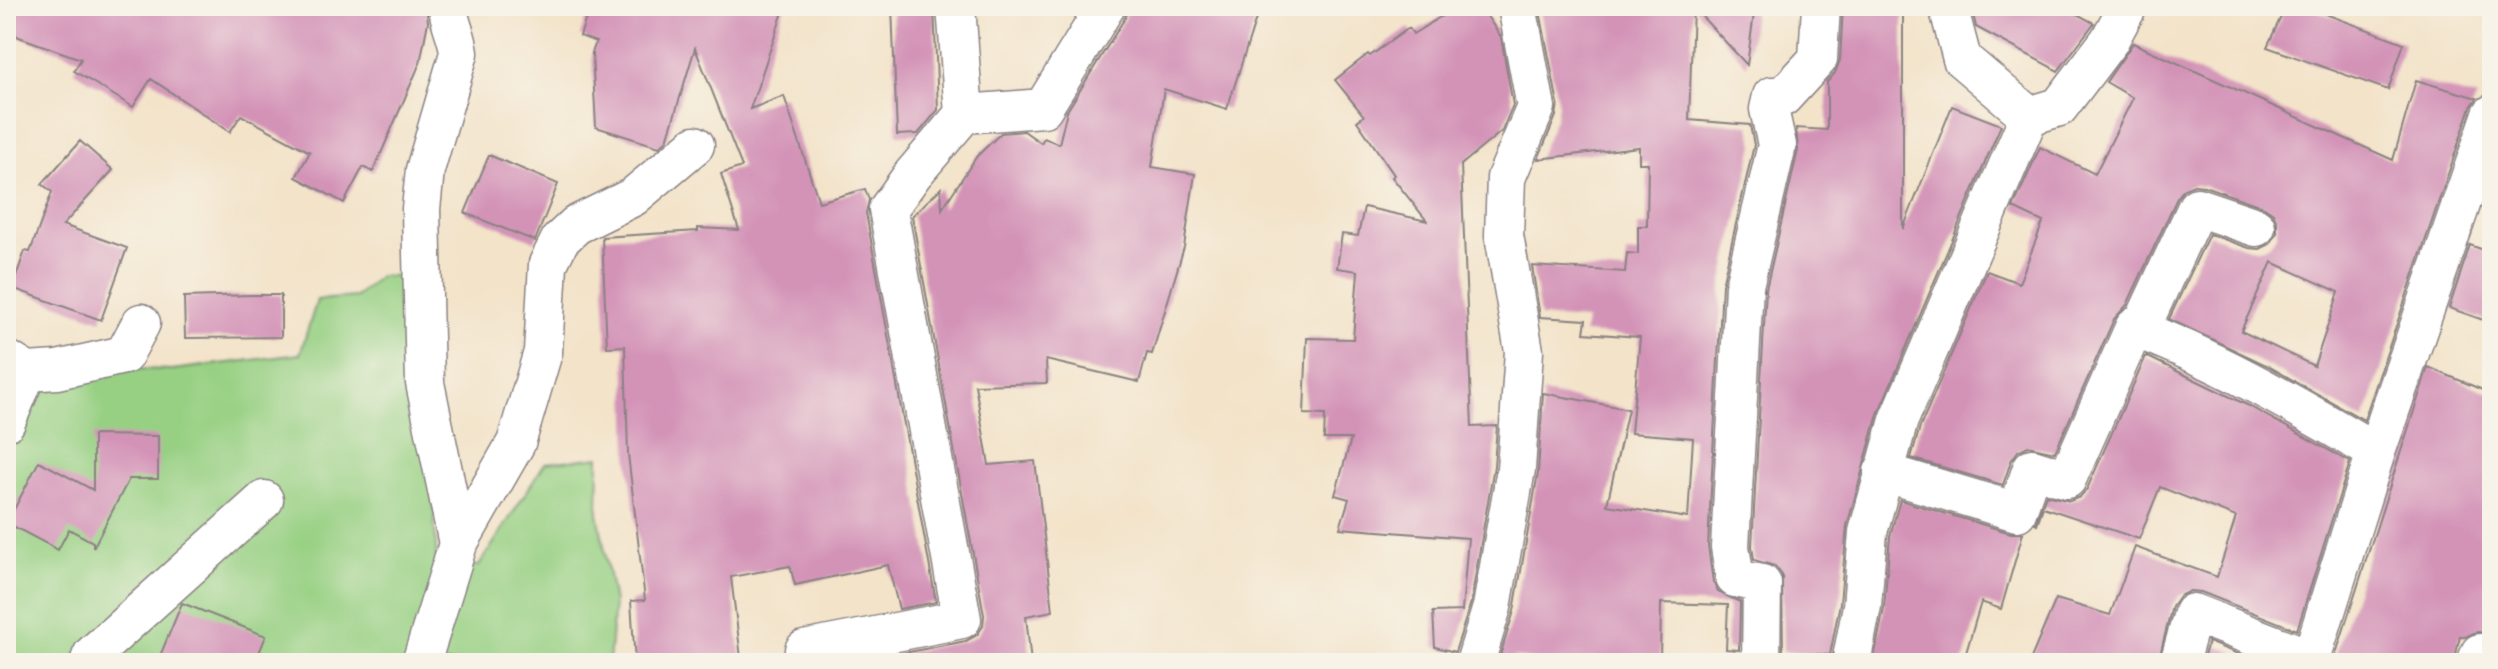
<svg xmlns="http://www.w3.org/2000/svg" width="2498" height="669" font-family="'Libre Caslon Text',serif">
  <style>
    .green { fill: #97d083; stroke: #5c795f; stroke-width: 2 }
    .building { fill: #d393b7; fill-rule: evenodd }
    .lines { fill: none; stroke-linecap: round; stroke-linejoin: round }
    .street-casing { stroke: #8a8282; stroke-width: 41 }
    .street { stroke: #fff; stroke-width: 38 }
  </style>
  <rect width="100%" height="100%" fill="#f7f3e8"/>
  <filter id="ink" filterUnits="userSpaceOnUse"><feTurbulence type="fractalNoise" baseFrequency=".0125" numOctaves="2"/><feDisplacementMap in="SourceGraphic" scale="16" xChannelSelector="R" yChannelSelector="G"/><feConvolveMatrix kernelMatrix="1 2 1 2 8 2 1 2 1" color-interpolation-filters="sRGB"/></filter>
  <filter id="wash" filterUnits="userSpaceOnUse"><feTurbulence type="fractalNoise" baseFrequency=".006" numOctaves="4" result="noise"/><feDisplacementMap in="SourceGraphic" scale="32" xChannelSelector="R" yChannelSelector="G"/><feGaussianBlur stdDeviation="1.8" result="paint"/><feColorMatrix in="noise" values="0 0 0 0 0 0 0 0 0 0 0 0 0 0 0 0 0 1.4 0 .05"/><feComposite in="paint" operator="in"/></filter>
  <g filter="url(#wash)">
    <rect width="100%" height="100%" fill="#f3e3c9"/>
    <path class="green" d="M 380,276 L 420,276 L 437,564 L 479,566 L 545,463 L 599,457 L 598,513 L 614,603 L 609,663 L 6,663 L 6,342 L 64,367 L 172,370 L 300,354 L 317,300 L 356,297 Z"/>
    <g id="blocks">
      <path class="building" d="M 6,6 L 426,6 L 428,22 L 420,63 L 373,172 L 363,167 L 344,203 L 296,177 L 310,152 L 241,115 L 230,132 L 151,79 L 133,107 L 74,71 L 81,59 L 19,37 L 6,29 Z
        M 590,6 L 785,6 L 750,109 L 784,96 L 819,202 L 865,189 L 869,200 L 866,213 L 936,602 L 899,609 L 888,565 L 795,585 L 790,566 L 731,577 L 741,658 L 635,663 L 631,601 L 645,600 L 628,454 L 625,346 L 607,347 L 602,237 L 698,231 L 698,228 L 739,230 L 721,174 L 742,167 L 695,48 L 667,140 L 659,147 L 596,127 L 592,53 L 596,42 L 580,36 Z
        M 892,6 L 934,6 L 938,110 L 918,134 L 897,135 Z
        M 1128,6 L 1260,6 L 1227,109 L 1164,89 L 1152,167 L 1195,174 L 1184,247 L 1152,354 L 1147,353 L 1139,382 L 1046,360 L 1047,383 L 975,385 L 989,465 L 1035,461 L 1053,611 L 1026,616 L 1031,663 L 852,663 L 966,641 L 977,635 L 983,626 L 984,615 L 912,216 L 941,188 L 942,209 L 977,156 L 1001,133 L 1024,131 L 1041,143 L 1044,138 L 1059,144 L 1067,111 L 1125,18 Z
        M 1458,6 L 1480,6 L 1501,37 L 1513,105 L 1502,131 L 1461,165 L 1472,427 L 1497,426 L 1494,466 L 1471,602 L 1455,652 L 1435,647 L 1433,612 L 1462,611 L 1468,538 L 1340,528 L 1349,499 L 1335,495 L 1351,439 L 1324,439 L 1325,415 L 1304,414 L 1307,338 L 1353,339 L 1358,271 L 1337,268 L 1342,234 L 1358,236 L 1364,207 L 1427,221 L 1392,177 L 1394,175 L 1357,121 L 1364,116 L 1335,80 L 1368,54 L 1370,56 L 1409,28 L 1413,34 Z
        M 1539,6 L 1755,6 L 1747,65 L 1693,7 L 1689,120 L 1750,125 L 1754,145 L 1722,285 L 1708,546 L 1713,582 L 1718,592 L 1740,602 L 1739,650 L 1726,649 L 1728,605 L 1661,603 L 1660,663 L 1552,663 L 1514,657 L 1513,663 L 1498,662 L 1514,611 L 1538,473 L 1543,393 L 1628,409 L 1607,505 L 1688,518 L 1693,438 L 1631,433 L 1640,337 L 1584,333 L 1586,320 L 1540,317 L 1532,266 L 1625,272 L 1627,253 L 1638,254 L 1638,226 L 1647,226 L 1648,163 L 1639,163 L 1639,147 L 1538,159 L 1556,116 L 1558,104 Z
        M 1843,6 L 1903,6 L 1903,229 L 1952,106 L 2001,125 L 1878,414 L 1847,526 L 1840,603 L 1830,655 L 1783,652 L 1782,575 L 1775,566 L 1754,560 L 1752,546 L 1766,289 L 1798,150 L 1796,128 L 1827,130 L 1827,82 L 1835,73 L 1840,60 Z
        M 1971,6 L 2062,6 L 2094,23 L 2058,71 L 1976,27 Z
        M 2286,6 L 2304,6 L 2404,43 L 2388,90 L 2267,47 Z
        M 2133,43 L 2393,160 L 2416,80 L 2477,98 L 2471,107 L 2364,420 L 2268,366 L 2169,319 L 2209,234 L 2249,248 L 2260,249 L 2270,244 L 2277,233 L 2277,222 L 2273,213 L 2264,207 L 2204,186 L 2194,185 L 2184,189 L 2177,198 L 2127,305 L 2114,319 L 2055,452 L 2028,446 L 2018,451 L 2011,461 L 2003,485 L 1911,458 L 1920,427 L 1987,271 L 2019,283 L 2043,222 L 2013,208 L 2040,147 L 2095,174 L 2133,98 L 2106,82 ZM 2272,262 L 2339,292 L 2314,366 L 2241,331 Z
        M 80,141 L 113,170 L 63,225 L 127,248 L 101,320 L 12,288 L 25,251 L 30,252 L 52,192 L 42,184 Z
        M 489,155 L 558,184 L 535,241 L 465,213 Z
        M 2470,245 L 2492,253 L 2492,323 L 2449,308 Z
        M 252,295 L 281,295 L 281,337 L 185,338 L 184,297 Z
        M 2146,356 L 2247,405 L 2350,462 L 2297,630 L 2201,592 L 2190,591 L 2179,596 L 2172,606 L 2158,663 L 2029,663 L 2056,599 L 2110,615 L 2135,547 L 2217,577 L 2236,517 L 2160,487 L 2139,539 L 2043,507 L 2037,524 L 2035,523 L 2046,495 L 2070,501 L 2080,497 L 2087,489 Z
        M 2428,367 L 2492,394 L 2492,633 L 2476,632 L 2465,637 L 2460,636 L 2454,663 L 2333,663 Z
        M 93,435 L 158,436 L 158,479 L 129,479 L 93,548 L 93,542 L 69,529 L 58,550 L 7,523 L 39,461 L 93,490 Z
        M 1900,500 L 2011,533 L 2023,533 L 2001,609 L 1981,602 L 1963,663 L 1873,663 L 1884,608 L 1890,536 Z
        M 182,603 L 266,636 L 255,663 L 157,663 Z
        M 2208,642 L 2261,663 L 2202,663 Z"/>
    </g>
  </g>
  <g filter="url(#ink)">
    <use href="#blocks" fill-opacity="0" stroke="#8a8282" stroke-width="2"/>
    <g class="lines">
      <defs>
        <path id="street" d="M 1948,6 L 1962,59 L 2029,116
          M 964,114 L 1043,108 L 1106,6
          M 2134,328 C 2219,360 2298,407 2376,452
          M 6,359 L 27,372 L 57,370 L 124,355 L 141,323
          M 6,422 L 27,372
          M 1883,472 L 2017,512 L 2032,468 L 2067,479 L 2134,328 L 2145,319 L 2197,207 L 2256,227
          M 458,544 L 516,443 L 543,352 L 548,264 L 560,240 L 576,225 L 633,197 L 695,145
          M 89,663 L 92,655 L 264,500
          M 421,663 L 458,544 L 425,383 L 421,209 L 425,170 L 459,53 C 458,36 449,24 448,6
          M 809,663 L 804,650 L 962,619 L 888,209 L 913,174 L 964,114 L 956,6
          M 1475,663 L 1492,607 L 1516,469 L 1524,351 L 1504,235 L 1506,178 L 1536,107 L 1517,6
          M 1761,663 L 1762,584 L 1735,578 L 1730,547 L 1744,286 L 1777,145 L 1769,109 L 1772,96 L 1783,97 L 1818,59 L 1821,6
          M 1851,663 L 1862,606 L 1868,532 L 1899,420 L 2029,116 L 2059,107 L 2109,41 L 2128,6
          M 2179,663 L 2193,613 L 2311,659 L 2376,452 L 2492,114
          M 2476,663 L 2480,653 L 2492,656"/>
      </defs>
      <use href="#street" class="street-casing"/>
      <use href="#street" class="street"/>
    </g>
  </g>
  <rect width="2498" height="669" fill="none" stroke="#f7f3e8" stroke-width="32"/>
</svg>
